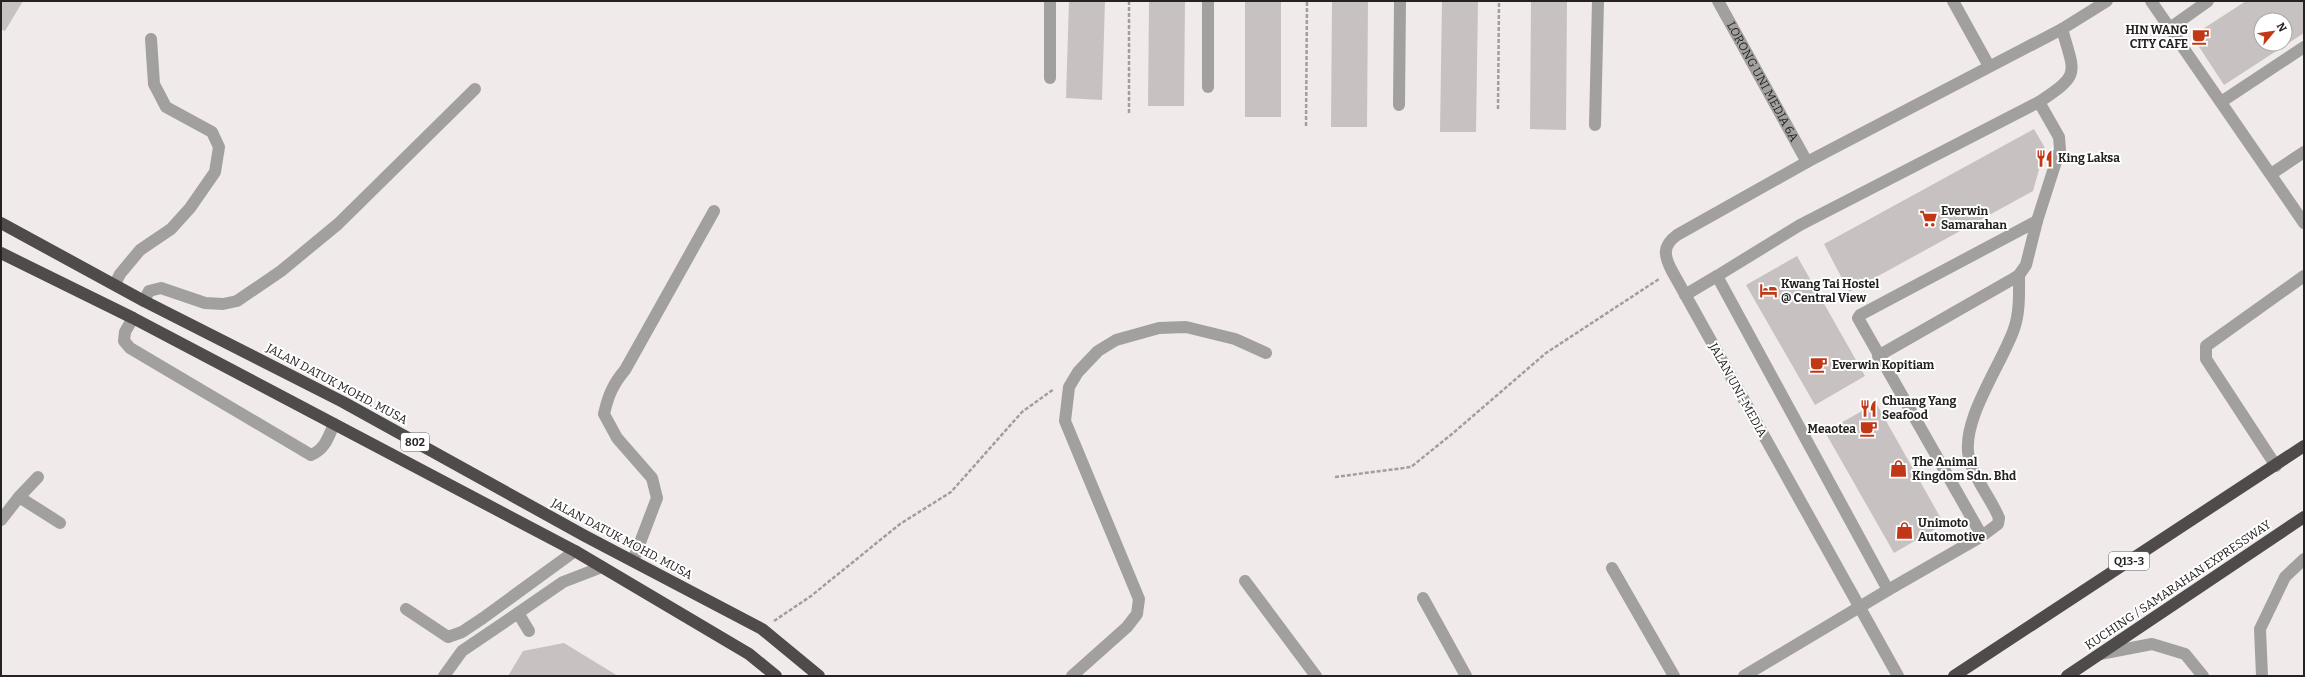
<svg xmlns="http://www.w3.org/2000/svg" width="2305" height="677" font-family="Bitter,serif">
  <style>
    .building { fill: #c7c2c1; fill-rule: evenodd }
    .lines { fill: none; stroke-linecap: round; stroke-linejoin: round }
    .path { stroke: #a29e9d; stroke-width: 2.5; stroke-dasharray: 4 2; stroke-linecap: butt }
    .minor { stroke: #a2a09f; stroke-width: 12 }
    .highway { stroke: #4f4b4a; stroke-width: 12 }
    .labels { text-anchor: middle; dominant-baseline: central; stroke-width: 4; stroke-linejoin: round; paint-order: stroke }
    .shield { fill: #fff; stroke: #666564; stroke-width: 1 }
    .shield-label { font-size: 11px; font-weight: bold; fill: #242322 }
    .poi-label { font-size: 12px; font-weight: bold; fill: #242322; stroke: #fff; text-anchor: start }
    .street-label { font-size: 12px; fill: #242322; stroke: #fff }
  </style>
  <rect width="100%" height="100%" fill="#f0ebea"/>
  <path class="building" d="M 1,1 L 23,1 L 5,31 L 1,29 Z
    M 1069,1 L 1105,1 L 1102,100 L 1066,98 Z
    M 1149,1 L 1185,1 L 1184,106 L 1148,106 Z
    M 1245,1 L 1281,1 L 1281,117 L 1245,117 Z
    M 1332,1 L 1368,1 L 1367,127 L 1331,127 Z
    M 1442,1 L 1478,1 L 1476,132 L 1440,132 Z
    M 1531,1 L 1567,1 L 1566,130 L 1530,129 Z
    M 2246,1 L 2304,1 L 2304,33 L 2224,85 L 2192,36 ZM 2261,20 L 2285,20 L 2285,44 L 2261,44 Z
    M 2034,129 L 2045,148 L 2033,191 L 1849,292 L 1824,244 Z
    M 1797,256 L 1865,376 L 1815,405 L 1746,285 Z
    M 1876,403 L 1944,524 L 1894,553 L 1825,432 Z
    M 564,643 L 618,676 L 508,676 L 523,651 Z"/>
  <g class="lines">
    <path class="path" d="M 1129,1 L 1129,115
      M 1498,109 L 1499,1
      M 1306,126 L 1307,1
      M 1335,477 L 1411,467 L 1452,434 L 1546,353 L 1659,279
      M 774,621 L 811,596 L 900,524 L 951,492 L 1022,412 L 1054,389"/>
    <g class="minor">
      <path d="M 1208,1 L 1208,87"/>
      <path id="s1" d="M 1718,1 L 1807,162"/>
      <path d="M 1953,1 L 1989,66"/>
      <path d="M 2151,1 L 2304,223"/>
      <path d="M 2170,28 L 2208,1"/>
      <path d="M 1050,78 L 1050,1"/>
      <path d="M 2221,102 L 2304,47"/>
      <path d="M 1399,105 L 1400,1"/>
      <path d="M 1595,125 L 1598,1"/>
      <path d="M 2271,174 L 2304,152"/>
      <path d="M 1717,276 L 1800,225 L 2039,102 C 2081,74 2075,75 2062,29"/>
      <path d="M 115,284 L 120,274 L 140,250 L 171,229 L 190,208 L 215,172 L 219,147 L 212,132 L 166,107 L 154,84 L 151,39"/>
      <path d="M 1685,295 L 1717,276 L 1888,590 L 1744,676"/>
      <path d="M 144,301 L 149,291 L 161,288 L 205,303 L 223,304 L 237,301 L 281,271 L 338,224 L 475,89"/>
      <path d="M 133,318 L 125,332 L 124,341 L 130,348 L 311,455 C 325,449 328,438 334,424"/>
      <path d="M 1878,356 L 2011,280 L 2019,275 L 2026,265 L 2037,221 L 2060,149 L 2059,137 L 2039,102"/>
      <path d="M 2276,466 L 2206,359 L 2206,346 L 2304,276"/>
      <path d="M 19,497 L 60,523"/>
      <path d="M 1,520 L 19,497 L 38,477"/>
      <path d="M 1982,536 L 1998,524 L 1999,518 C 1991,498 1974,479 1969,458 C 1960,421 2002,364 2014,329 C 2020,312 2019,293 2019,275"/>
      <path d="M 633,561 L 657,498 L 652,478 L 617,438 L 604,414 C 608,396 613,384 625,370 L 714,211"/>
      <path d="M 1612,568 L 1674,676"/>
      <path d="M 1245,581 L 1316,676"/>
      <path d="M 1888,590 L 1982,536 L 1858,318 L 1860,315 L 2037,221"/>
      <path d="M 1423,598 L 1466,676"/>
      <path d="M 406,609 L 448,637 L 462,632 L 483,618 L 575,551"/>
      <path d="M 518,613 L 529,631"/>
      <path d="M 2100,654 L 2152,644 L 2185,654 L 2203,676"/>
      <path d="M 444,676 L 462,651 L 518,613 L 563,582 L 602,567"/>
      <path d="M 1072,676 L 1127,627 L 1137,614 L 1139,599 L 1065,421 L 1069,387 L 1078,372 L 1098,351 L 1116,340 L 1159,328 L 1186,327 L 1235,339 L 1266,353"/>
      <path d="M 1898,676 L 1672,271 C 1664,256 1662,246 1677,235 L 1807,162 L 2062,29 L 2107,1"/>
      <path d="M 2262,676 L 2260,629 L 2285,577 L 2304,559"/>
    </g>
    <path class="highway" d="M 1,223 L 144,301 L 343,402 L 585,536 L 762,629 L 819,676
      M 1,253 L 133,318 L 575,551 L 749,654 L 776,676
      M 1954,676 L 2304,446
      M 2067,676 L 2304,517"/>
  </g>
  <defs>
    <symbol id="cafe-bare" viewBox="-9 -9 18 18"><path d="M-5.5-4.5H6V0H3Q3 3.5 0 3.5H-2.5Q-5.5 3.5-5.5 0ZM3-3.2v2h1.7v-2ZM-6 4.5H4V6H-6Z" fill="#c23817" stroke="#fff" stroke-width="2.5" paint-order="stroke"/></symbol>
    <symbol id="restaurant-bare" viewBox="-9 -9 18 18"><path d="M-5-6h1v4h1v-4h1v4h1v-4h1v5L-1.5 .5V6h-2V.5L-5-1ZM5-6V6H3V1.5H1.5Q1.5-4 5-6Z" fill="#c23817" stroke="#fff" stroke-width="2.5" paint-order="stroke"/></symbol>
    <symbol id="supermarket-bare" viewBox="-9 -9 18 18"><path d="M-6-5.5h2.5l.6 2H6L4.5 2H-2.5L-4.4-4H-6ZM-1.5 3.2a1.3 1.3 0 1 0 .1 0ZM3 3.2a1.3 1.3 0 1 0 .1 0Z" fill="#c23817" stroke="#fff" stroke-width="2.5" paint-order="stroke"/></symbol>
    <symbol id="hotel-bare" viewBox="-9 -9 18 18"><path d="M-6-4.5h1.5V1H6V5H4.5V3h-9V5H-6ZM-4 0a1.8 1.8 0 1 1 3.6 0ZM.5 0V-2.5h3Q6-2.5 6 0Z" fill="#c23817" stroke="#fff" stroke-width="2.5" paint-order="stroke"/></symbol>
    <symbol id="shop-bare" viewBox="-9 -9 18 18"><path d="M-5-2.5h2.3a2.7 3.5 0 0 1 5.4 0H5L5.5 6h-11ZM-1.5-2.5h3a1.5 2.3 0 0 0-3 0Z" fill="#c23817" stroke="#fff" stroke-width="2.5" paint-order="stroke"/></symbol>
  </defs>
  <g fill-rule="evenodd">
    <use href="#cafe-bare" x="2188" y="24" width="25" height="25"/>
    <use href="#restaurant-bare" x="2032" y="146" width="25" height="25"/>
    <use href="#supermarket-bare" x="1916" y="206" width="25" height="25"/>
    <use href="#hotel-bare" x="1756" y="278" width="25" height="25"/>
    <use href="#cafe-bare" x="1806" y="352" width="25" height="25"/>
    <use href="#restaurant-bare" x="1856" y="396" width="25" height="25"/>
    <use href="#cafe-bare" x="1856" y="416" width="25" height="25"/>
    <use href="#shop-bare" x="1886" y="456" width="25" height="25"/>
    <use href="#shop-bare" x="1892" y="518" width="25" height="25"/>
  </g>
  <g class="labels">
    <g class="shield">
      <rect x="401" y="433" width="28" height="18" rx="3"/>
      <rect x="2109" y="552" width="40" height="18" rx="3"/>
    </g>
    <g class="shield-label">
      <text x="415" y="442">802</text>
      <text x="2129" y="561">Q13-3</text>
    </g>
    <g class="poi-label">
      <text x="2188" y="30" text-anchor="end">HIN WANG<tspan x="2188" dy="14">CITY CAFE</tspan></text>
      <text x="2058" y="158">King Laksa</text>
      <text x="1941" y="211">Everwin<tspan x="1941" dy="14">Samarahan</tspan></text>
      <text x="1781" y="284">Kwang Tai Hostel<tspan x="1781" dy="14">@ Central View</tspan></text>
      <text x="1832" y="365">Everwin Kopitiam</text>
      <text x="1882" y="401">Chuang Yang<tspan x="1882" dy="14">Seafood</tspan></text>
      <text x="1856" y="429" text-anchor="end">Meaotea</text>
      <text x="1912" y="462">The Animal<tspan x="1912" dy="14">Kingdom Sdn. Bhd</tspan></text>
      <text x="1918" y="523">Unimoto<tspan x="1918" dy="14">Automotive</tspan></text>
    </g>
    <g class="street-label">
      <text stroke="none"><textPath href="#s1" startOffset="92">LORONG UNI MEDIA 6A</textPath></text>
      <text transform="translate(337 384) rotate(28)">JALAN DATUK MOHD. MUSA</text>
      <text transform="translate(1738 390) rotate(61)">JALAN UNI-MEDIA</text>
      <text transform="translate(622 539) rotate(28)">JALAN DATUK MOHD. MUSA</text>
      <text transform="translate(2178 585) rotate(-34)">KUCHING / SAMARAHAN EXPRESSWAY</text>
    </g>
  </g>
  <rect width="2305" height="677" fill="none" stroke="#242322" stroke-width="4"/>
  <g transform="translate(2273 32) rotate(61)"><circle r="19" fill="#ffffff" stroke="#a7a7a7"/>
  <path d="M0-3L7 15L0 10L-7 15Z" fill="#c23817"/>
  <text y="-6" font-size="11" font-weight="bold" text-anchor="middle" fill="#242322">N</text>
  </g>
</svg>
